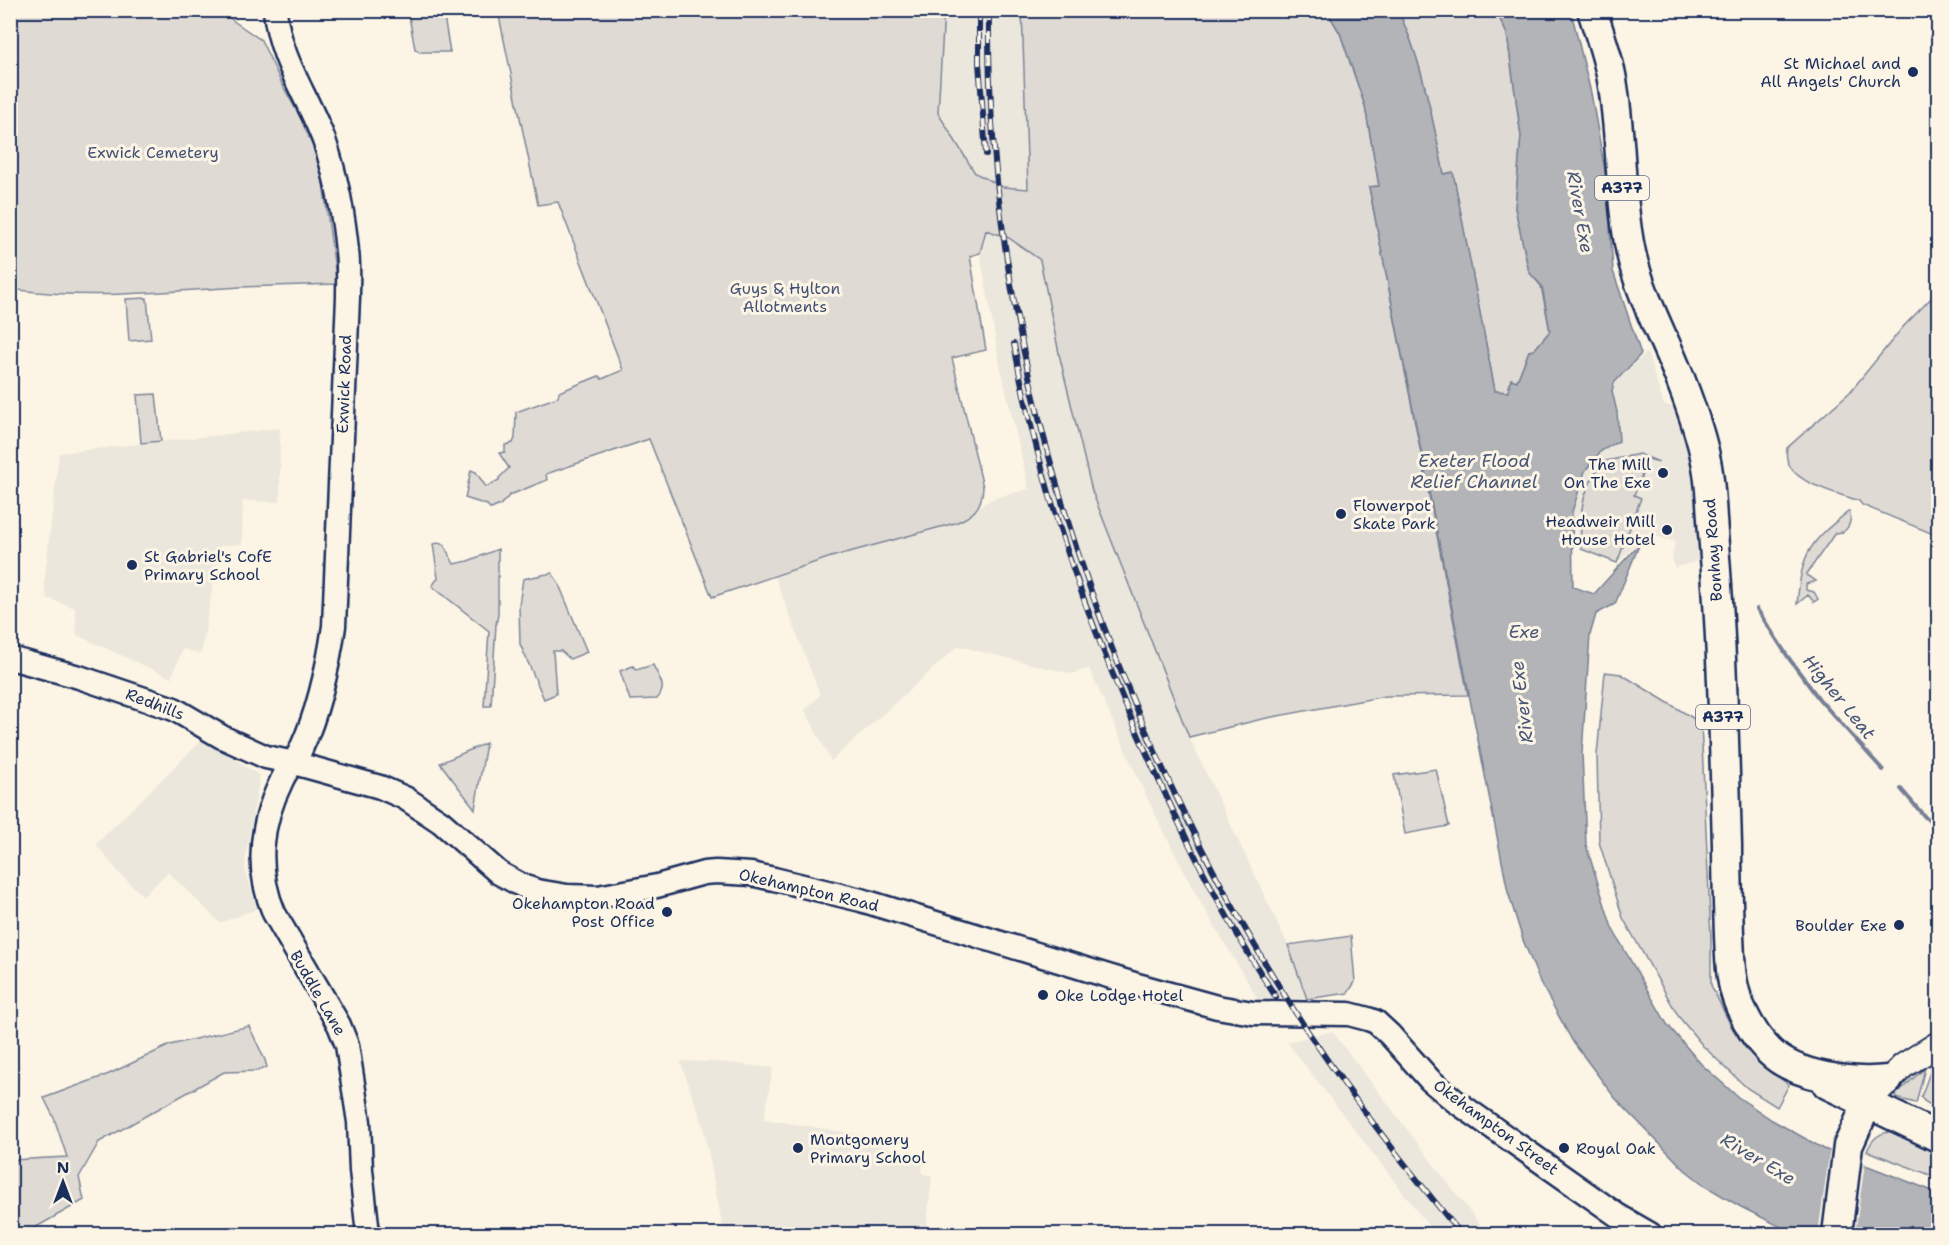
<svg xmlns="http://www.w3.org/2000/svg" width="1949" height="1245" font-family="'Shantell Sans',sans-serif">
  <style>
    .built { fill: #ece7dc }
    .green { fill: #dfdbd4; stroke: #7d8599; stroke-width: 1.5 }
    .water { fill: #b2b4b8; stroke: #767f94; stroke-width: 1.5 }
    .pier { fill: #fcf5e5 }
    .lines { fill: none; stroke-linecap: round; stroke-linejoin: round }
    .stream { stroke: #767f94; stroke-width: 4 }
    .secondary-casing { stroke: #1b2f5e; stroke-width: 27 }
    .primary-casing { stroke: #1b2f5e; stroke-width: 28 }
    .highway-casing { stroke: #1b2f5e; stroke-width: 33 }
    .secondary { stroke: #fcf5e5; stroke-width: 22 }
    .primary { stroke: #fcf5e5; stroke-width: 24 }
    .highway { stroke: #fcf5e5; stroke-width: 28 }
    .rail-casing { stroke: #1b2f5e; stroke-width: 6 }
    .rail { stroke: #fcf5e5; stroke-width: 4; stroke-dasharray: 11; stroke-linecap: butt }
    .poi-dot { fill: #1b2f5e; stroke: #fcf5e5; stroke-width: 2 }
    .labels { text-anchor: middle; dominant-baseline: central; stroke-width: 6; stroke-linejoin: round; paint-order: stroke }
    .shield { fill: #fcf5e5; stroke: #5e6a86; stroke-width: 1.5 }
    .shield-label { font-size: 15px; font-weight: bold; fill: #1b2f5e }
    .poi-label { font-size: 16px; fill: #1b2f5e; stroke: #fcf5e5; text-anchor: end }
    .park-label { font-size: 16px; fill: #425176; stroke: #fcf5e5 }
    .street-label { font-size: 16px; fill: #1b2f5e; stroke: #fcf5e5 }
    .water-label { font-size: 18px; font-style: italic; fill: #485779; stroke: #fcf5e5 }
  </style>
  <rect width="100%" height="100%" fill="#fcf5e5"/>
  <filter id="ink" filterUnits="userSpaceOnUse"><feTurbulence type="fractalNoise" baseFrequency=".0167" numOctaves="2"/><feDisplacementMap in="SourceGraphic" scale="12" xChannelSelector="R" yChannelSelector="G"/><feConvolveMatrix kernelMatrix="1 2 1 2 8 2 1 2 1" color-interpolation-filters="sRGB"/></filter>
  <g filter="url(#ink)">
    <path class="built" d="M 944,11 L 1022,11 L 1029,189 L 1003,187 L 975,173 L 938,113 Z
      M 986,230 L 1009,238 L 1040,259 L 1060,358 L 1092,491 L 1189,737 L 1288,945 L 1307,999 L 1260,1003 L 1194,891 L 1145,794 L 1089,668 L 1072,674 L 958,646 L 831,761 L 805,710 L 820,695 L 775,577 L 831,557 L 955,523 L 970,517 L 980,506 L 994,498 L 1029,489 L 1000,365 L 980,253 Z
      M 1647,352 L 1664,405 L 1676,407 L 1691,458 L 1698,493 L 1695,508 L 1702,559 L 1675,568 L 1672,558 L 1675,542 L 1647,534 L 1617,563 L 1581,549 L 1572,512 L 1585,471 L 1601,451 L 1619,441 L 1617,412 L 1612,391 L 1614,383 Z
      M 280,428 L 280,502 L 243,501 L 242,544 L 220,546 L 201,654 L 183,649 L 171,678 L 77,635 L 75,608 L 47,598 L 44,584 L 59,453 Z
      M 204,738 L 260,776 L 246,854 L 245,869 L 257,909 L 220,923 L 168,872 L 143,896 L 119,873 L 96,844 Z
      M 1332,1031 L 1487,1234 L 1435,1234 L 1287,1042 Z
      M 680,1061 L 717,1062 L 773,1068 L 764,1119 L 881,1138 L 881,1146 L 898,1150 L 897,1156 L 923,1162 L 922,1173 L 932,1176 L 926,1234 L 724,1234 L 703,1125 Z"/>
    <path class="green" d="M 11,11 L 225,11 L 232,20 L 261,40 L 284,88 L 316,146 L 321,168 L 337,284 C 304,285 272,286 240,287 C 162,292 89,300 11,289 Z
      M 408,11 L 443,11 L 450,52 L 420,52 L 415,49 Z
      M 498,11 L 944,11 L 938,113 L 975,173 L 1003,187 L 1028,189 L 1022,11 L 1327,11 L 1340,33 L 1365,106 L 1379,186 L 1369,187 L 1468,695 L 1386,696 L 1262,719 L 1189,737 L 1092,491 L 1060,358 L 1040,260 L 1009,238 L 986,230 L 980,253 L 970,256 L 986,350 L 952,358 L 983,487 C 982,508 973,516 955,523 L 831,557 L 712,597 L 649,439 L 546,474 L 547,480 L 510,495 L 500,505 L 491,509 L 487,505 L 465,498 L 471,470 L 476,472 L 486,487 L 499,480 L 499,478 L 509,468 L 499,453 L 505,452 L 505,445 L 513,443 L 515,438 L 516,412 L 558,397 L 559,392 L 599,376 L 602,379 L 623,370 L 558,202 L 538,205 Z
      M 1398,11 L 1496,11 L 1507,34 L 1521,137 L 1515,208 L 1529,272 L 1541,286 L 1550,331 L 1534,350 L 1529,351 L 1517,381 L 1511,379 L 1508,392 L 1495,391 L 1453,173 L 1444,174 C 1432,120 1423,61 1398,11 Z
      M 1938,291 L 1938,536 L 1862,505 L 1859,501 C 1836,492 1780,482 1787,448 L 1850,392 L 1903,327 Z
      M 147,298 L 151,339 L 129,341 L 126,299 Z
      M 156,394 L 161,441 L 141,443 L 137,395 Z
      M 1639,454 L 1659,462 L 1648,459 L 1634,495 L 1641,498 L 1617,563 L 1581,549 C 1580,510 1580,495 1602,462 Z
      M 1849,511 C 1852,519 1850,527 1843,532 L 1835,533 L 1806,575 L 1816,581 L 1806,584 L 1806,590 L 1814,592 L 1818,599 L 1814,602 L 1808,595 L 1797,604 C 1799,586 1801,563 1811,548 C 1820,533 1836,522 1849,511 Z
      M 439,543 L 444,545 L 454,564 L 468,561 L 498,549 L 498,615 L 496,624 L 491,706 L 484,706 L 489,631 L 432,586 L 438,578 L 433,544 Z
      M 552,573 L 558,582 L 587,652 L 570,659 L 561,651 L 553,651 L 556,694 L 544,699 L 520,644 L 519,605 L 523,579 Z
      M 653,665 C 659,678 668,687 657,699 L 630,700 L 620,671 L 633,666 L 636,670 Z
      M 1605,672 L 1621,674 L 1701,723 L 1711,938 L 1711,985 L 1732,1028 L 1744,1046 L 1760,1063 L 1789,1085 L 1777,1107 L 1747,1088 L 1703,1046 L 1679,1017 L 1623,918 L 1599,842 L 1597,755 Z
      M 486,743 L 475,809 L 440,763 Z
      M 1436,769 L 1449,826 L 1405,834 L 1394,775 Z
      M 1351,936 L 1355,982 L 1348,993 L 1307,999 L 1288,945 Z
      M 249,1026 L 265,1060 L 267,1067 L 257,1071 L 224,1072 L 99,1142 L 79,1177 L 84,1200 L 24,1234 L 11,1234 L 11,1160 L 67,1157 L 54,1118 L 44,1098 L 109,1074 L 170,1045 Z
      M 1938,1059 L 1938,1110 L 1924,1101 L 1921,1097 L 1934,1061 Z
      M 1925,1068 L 1916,1103 L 1896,1098 L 1895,1095 Z
      M 1894,1131 L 1916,1139 L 1938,1152 L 1938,1178 L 1867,1151 C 1873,1137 1879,1133 1894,1131 Z"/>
    <path class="water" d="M 1327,11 L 1398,11 C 1423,61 1432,119 1444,174 L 1453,172 L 1495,391 L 1508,392 L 1511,379 L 1517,381 L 1529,351 L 1534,350 L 1550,331 L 1542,286 L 1529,272 L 1515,208 L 1521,136 L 1507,34 L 1496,11 L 1571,11 L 1591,93 L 1607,182 L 1613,271 L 1641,354 L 1614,383 L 1612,391 L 1617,412 L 1619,441 L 1601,451 L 1585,471 L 1572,512 L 1573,587 L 1594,594 L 1640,543 L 1615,604 L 1596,614 L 1590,635 L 1582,753 L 1586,845 L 1612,928 L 1667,1024 L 1701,1064 L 1738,1097 L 1772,1120 L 1824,1149 L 1938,1193 L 1938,1234 L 1795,1234 L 1741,1207 L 1707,1187 L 1685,1170 L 1615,1098 L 1573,1042 L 1540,982 L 1523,940 L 1508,892 L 1369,187 L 1379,186 L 1365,106 L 1340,33 Z"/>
    <path class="pier" d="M 1830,1148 L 1865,1162 L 1855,1234 L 1818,1234 Z"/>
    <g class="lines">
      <path class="stream" d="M 1757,609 L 1788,657 L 1819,699 L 1883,770
        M 1901,789 L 1925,817 L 1938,828"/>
      <defs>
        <path id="secondary" d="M 275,10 C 279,59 309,98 325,143 C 336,175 344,217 347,251 C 349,266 348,282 348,297 L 334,626 C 328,668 319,710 301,749 C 296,761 287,769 282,780 C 260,824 255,867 274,913 L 339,1025 L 347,1045 L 359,1122 L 361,1170 L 368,1234
          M 10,658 L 79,677 L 174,709 L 222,737 L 266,757 L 294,763 L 380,787 L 405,798 L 441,822 L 499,873 L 523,886 L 537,891 L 567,896 L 598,897 L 657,886 L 704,873 L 716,872 L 751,874 L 774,879 L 861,900 L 1134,984 L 1217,1007 L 1253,1013 L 1349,1014 L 1368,1019 L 1376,1022 L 1390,1035 L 1430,1080 L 1455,1101 L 1617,1215 L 1650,1234"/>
        <path id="primary" d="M 1876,1093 L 1903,1066 L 1938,1044"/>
        <path id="highway" d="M 1592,10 C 1599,33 1608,56 1612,80 C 1622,137 1619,196 1631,253 C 1641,297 1665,339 1681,381 C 1691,407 1701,434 1706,461 C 1711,484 1711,509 1713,533 C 1722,636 1724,741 1727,845 C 1727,875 1728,905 1729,935 C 1730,958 1730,984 1740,1006 C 1747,1022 1756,1038 1769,1051 C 1795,1077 1852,1084 1888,1080
          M 1827,1084 L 1938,1137
          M 1837,1234 L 1848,1146 L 1867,1104"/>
      </defs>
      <use href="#secondary" class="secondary-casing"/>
      <use href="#primary" class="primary-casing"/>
      <use href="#highway" class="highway-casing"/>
      <use href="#secondary" class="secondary"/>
      <use href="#primary" class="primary"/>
      <use href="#highway" class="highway"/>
      <defs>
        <path id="rail" d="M 979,10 L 979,63 L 986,154
          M 989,10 C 985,351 1105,703 1282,991 C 1334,1076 1398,1157 1461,1234
          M 1014,344 C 1040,493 1093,637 1156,774 C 1191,851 1229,927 1276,997"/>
      </defs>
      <use href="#rail" class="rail-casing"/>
      <use href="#rail" class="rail"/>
    </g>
  </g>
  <g class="poi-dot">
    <circle cx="1913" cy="72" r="6"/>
    <circle cx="1663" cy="473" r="6"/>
    <circle cx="1341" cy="514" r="6"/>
    <circle cx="1667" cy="530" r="6"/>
    <circle cx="132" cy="565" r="6"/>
    <circle cx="667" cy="912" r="6"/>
    <circle cx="1899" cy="925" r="6"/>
    <circle cx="1043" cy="995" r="6"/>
    <circle cx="798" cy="1148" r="6"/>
    <circle cx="1564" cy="1148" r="6"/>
  </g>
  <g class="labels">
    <g class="shield">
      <rect x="1595" y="176" width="54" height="24" rx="4.5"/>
      <rect x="1696" y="705" width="54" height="24" rx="4.5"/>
    </g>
    <g class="shield-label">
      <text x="1622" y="188">A377</text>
      <text x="1723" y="717">A377</text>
    </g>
    <g class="poi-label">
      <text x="1901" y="63">St Michael and<tspan x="1901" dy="18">All Angels' Church</tspan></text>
      <text x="1651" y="464">The Mill<tspan x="1651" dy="18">On The Exe</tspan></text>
      <text x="1353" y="505" text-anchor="start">Flowerpot<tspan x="1353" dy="18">Skate Park</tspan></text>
      <text x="1655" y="521">Headweir Mill<tspan x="1655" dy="18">House Hotel</tspan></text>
      <text x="144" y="556" text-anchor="start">St Gabriel's CofE<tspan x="144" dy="18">Primary School</tspan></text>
      <text x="655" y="903">Okehampton Road<tspan x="655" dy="18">Post Office</tspan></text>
      <text x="1887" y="925">Boulder Exe</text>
      <text x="1055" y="995" text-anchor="start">Oke Lodge Hotel</text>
      <text x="810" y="1139" text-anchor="start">Montgomery<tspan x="810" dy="18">Primary School</tspan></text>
      <text x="1576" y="1148" text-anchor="start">Royal Oak</text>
    </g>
    <g class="park-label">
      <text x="153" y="152">Exwick Cemetery</text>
      <text x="785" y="288">Guys &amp; Hylton<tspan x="785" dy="18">Allotments</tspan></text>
    </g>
    <g class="street-label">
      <text transform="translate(344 384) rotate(-88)">Exwick Road</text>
      <text transform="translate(1713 550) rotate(-94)">Bonhay Road</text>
      <text transform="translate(155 704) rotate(21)">Redhills</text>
      <text transform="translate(809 890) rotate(13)">Okehampton Road</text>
      <text transform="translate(318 993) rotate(60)">Buddle Lane</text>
      <text transform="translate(1496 1127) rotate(36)">Okehampton Street</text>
    </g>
    <g class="water-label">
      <text transform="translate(1580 212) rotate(80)">River Exe</text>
      <text x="1474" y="461">Exeter Flood<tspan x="1474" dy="21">Relief Channel</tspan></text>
      <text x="1524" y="632">Exe</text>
      <text transform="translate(1839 697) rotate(51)">Higher Leat</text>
      <text transform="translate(1522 702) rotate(-97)">River Exe</text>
      <text transform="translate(1758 1159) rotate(31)">River Exe</text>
    </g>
  </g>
  <rect width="1949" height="1245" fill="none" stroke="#fcf5e5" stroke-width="36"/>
  <rect x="18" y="18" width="1913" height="1209" fill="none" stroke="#1b2f5e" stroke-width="2" filter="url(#ink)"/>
  <g transform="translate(63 1182)" stroke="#fcf5e5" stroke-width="4.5" paint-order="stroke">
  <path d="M0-4.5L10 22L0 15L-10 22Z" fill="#1b2f5e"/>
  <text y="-9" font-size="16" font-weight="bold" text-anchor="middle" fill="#1b2f5e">N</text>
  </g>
</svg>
